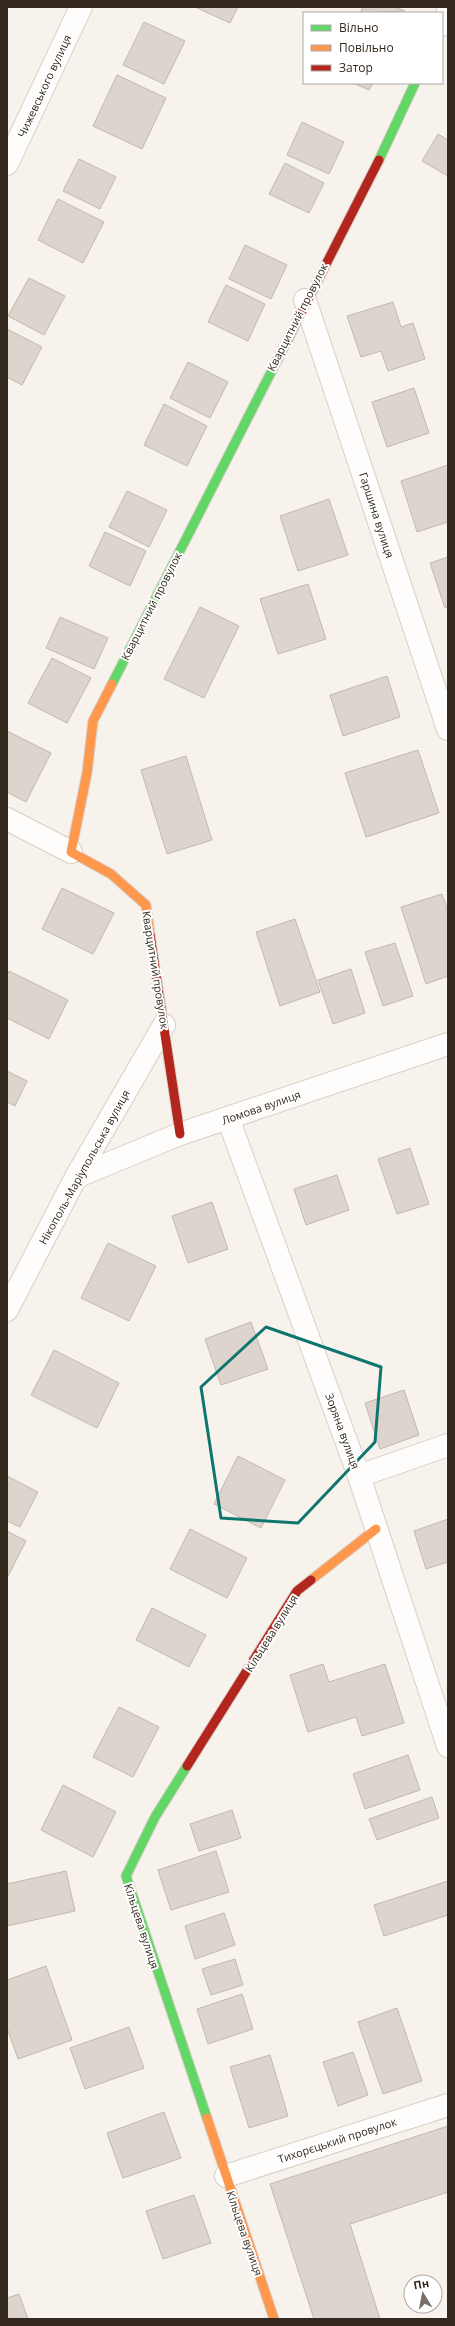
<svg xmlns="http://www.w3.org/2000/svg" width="455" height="2326" font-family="'Open Sans',sans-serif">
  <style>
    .building { fill: #dcd4cd; stroke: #c0b9b2 }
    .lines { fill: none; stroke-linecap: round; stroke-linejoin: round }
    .street-casing { stroke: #d6cfc7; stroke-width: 24 }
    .fast-casing { stroke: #d6cfc7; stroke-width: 11 }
    .slow-casing { stroke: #d6cfc7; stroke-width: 11 }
    .jam-casing { stroke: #d6cfc7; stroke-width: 11 }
    .street { stroke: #fefdfc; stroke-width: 22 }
    .fast { stroke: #63d668; stroke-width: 9 }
    .slow { stroke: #ff974d; stroke-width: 9 }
    .jam { stroke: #b3261e; stroke-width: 9 }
    .marked { fill: none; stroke: #0f766e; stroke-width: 3; stroke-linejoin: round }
    .labels { text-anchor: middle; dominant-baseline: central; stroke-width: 4; stroke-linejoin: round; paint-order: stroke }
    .street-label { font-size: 11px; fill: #33291e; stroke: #fff }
  </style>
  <rect width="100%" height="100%" fill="#f8f2ec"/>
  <path class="building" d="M 195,7 L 238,7 L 230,23 Z
    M 363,7 L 395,7 L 405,11 L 360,13 Z
    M 144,22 L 185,41 L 164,84 L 123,65 Z
    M 117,75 L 166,98 L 142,149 L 93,126 Z
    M 353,83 L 373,83 L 369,90 Z
    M 302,122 L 344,142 L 329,174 L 287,155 Z
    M 438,134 L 448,140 L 448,176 L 422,161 Z
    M 79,159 L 116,177 L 100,209 L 63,191 Z
    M 285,163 L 324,183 L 309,213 L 269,194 Z
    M 58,199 L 104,222 L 83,263 L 38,240 Z
    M 245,245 L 287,265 L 271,299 L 229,279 Z
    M 29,278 L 65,296 L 44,335 L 8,316 Z
    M 226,285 L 265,304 L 248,341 L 208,322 Z
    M 393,302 L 401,327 L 413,323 L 425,359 L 388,371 L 381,351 L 361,357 L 347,316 Z
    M 7,329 L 42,347 L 22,385 L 7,377 Z
    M 188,362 L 228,382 L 210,418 L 170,398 Z
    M 414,388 L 429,433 L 387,447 L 372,402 Z
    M 164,404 L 207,426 L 187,466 L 144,445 Z
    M 448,465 L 448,522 L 417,532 L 401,481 Z
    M 127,491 L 167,510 L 149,547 L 109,527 Z
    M 329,499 L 348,555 L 298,571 L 280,516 Z
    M 105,532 L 146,551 L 130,586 L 89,566 Z
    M 448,557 L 448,607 L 445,608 L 430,563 Z
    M 308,584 L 326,639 L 278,654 L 260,599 Z
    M 200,607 L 239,626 L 204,698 L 164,679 Z
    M 60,617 L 108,638 L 94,669 L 46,648 Z
    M 52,658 L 91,678 L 67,723 L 28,703 Z
    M 387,676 L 400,717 L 343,736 L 330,695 Z
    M 7,731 L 51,753 L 26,802 L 7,792 Z
    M 418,750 L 439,813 L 366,837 L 345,773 Z
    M 186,756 L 212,840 L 167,854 L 141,770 Z
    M 62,888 L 114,913 L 93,954 L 42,929 Z
    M 442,894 L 448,911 L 448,976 L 426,984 L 401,907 Z
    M 295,919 L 320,992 L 280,1006 L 256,932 Z
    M 395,943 L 413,996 L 383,1006 L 365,952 Z
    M 351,969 L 365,1013 L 333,1024 L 318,980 Z
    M 9,971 L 68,1000 L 49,1039 L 7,1018 L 7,976 Z
    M 7,1071 L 27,1081 L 15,1106 L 7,1102 Z
    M 410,1148 L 429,1204 L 397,1214 L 378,1159 Z
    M 337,1175 L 349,1210 L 306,1225 L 294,1189 Z
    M 212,1202 L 228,1249 L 188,1263 L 172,1216 Z
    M 108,1243 L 156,1266 L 129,1321 L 81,1298 Z
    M 251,1322 L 268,1369 L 221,1385 L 205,1339 Z
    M 54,1350 L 119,1383 L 97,1428 L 31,1395 Z
    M 404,1390 L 419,1435 L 380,1449 L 365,1403 Z
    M 238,1456 L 285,1480 L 261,1528 L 214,1504 Z
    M 7,1476 L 38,1492 L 20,1527 L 7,1521 Z
    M 448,1519 L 448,1562 L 426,1569 L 414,1531 Z
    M 190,1529 L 247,1558 L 227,1598 L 170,1569 Z
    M 7,1531 L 26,1541 L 7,1578 Z
    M 152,1608 L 206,1635 L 189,1667 L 136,1640 Z
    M 323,1664 L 329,1682 L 385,1664 L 404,1723 L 362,1736 L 356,1717 L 308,1732 L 290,1675 Z
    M 119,1707 L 159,1727 L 133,1777 L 93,1757 Z
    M 408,1755 L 420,1790 L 365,1809 L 353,1774 Z
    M 63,1785 L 116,1812 L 93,1857 L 41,1830 Z
    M 432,1797 L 439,1818 L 377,1840 L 369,1819 Z
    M 232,1810 L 241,1838 L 199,1851 L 190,1824 Z
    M 216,1851 L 229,1892 L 171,1910 L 158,1870 Z
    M 66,1871 L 75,1911 L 7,1926 L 7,1884 Z
    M 448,1881 L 448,1915 L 384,1936 L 374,1905 Z
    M 224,1913 L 235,1945 L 195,1959 L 185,1926 Z
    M 235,1959 L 243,1985 L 211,1995 L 202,1969 Z
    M 46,1966 L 72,2040 L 18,2059 L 7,2028 L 7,1980 Z
    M 242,1994 L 253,2029 L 208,2044 L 197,2009 Z
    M 397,2008 L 422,2081 L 383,2094 L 358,2022 Z
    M 129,2027 L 144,2068 L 85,2089 L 70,2048 Z
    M 353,2052 L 368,2095 L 338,2106 L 323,2062 Z
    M 270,2055 L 288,2116 L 249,2128 L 230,2067 Z
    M 164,2112 L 181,2158 L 123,2178 L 107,2133 Z
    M 448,2126 L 448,2192 L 350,2224 L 380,2319 L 314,2319 L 270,2184 Z
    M 194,2195 L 211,2243 L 163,2259 L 146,2211 Z
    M 19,2294 L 28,2319 L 7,2319 L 7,2298 Z"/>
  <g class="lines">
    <defs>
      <path id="street" d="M 442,25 L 448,12
        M 7,164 L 81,7
        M 305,300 L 448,729
        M 7,819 L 71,852
        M 228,1118 L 359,1476 L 448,1746
        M 76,1177 L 180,1134 L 448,1044
        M 7,1310 L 76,1177 L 164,1025
        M 359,1476 L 448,1445
        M 226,2176 L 448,2105"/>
      <path id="fast" d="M 379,160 L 415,83
        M 112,684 L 288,339
        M 187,1766 L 155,1817 L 126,1876 L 207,2118"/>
      <path id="slow" d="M 112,684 L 93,721 L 87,773 L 71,852 L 111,874 L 146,905 L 150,935
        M 311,1580 L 376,1529
        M 207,2118 L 274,2319"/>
      <path id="jam" d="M 288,339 L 379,160
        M 150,935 L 180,1134
        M 187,1766 L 297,1591 L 311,1580"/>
    </defs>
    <use href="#street" class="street-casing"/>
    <use href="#fast" class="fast-casing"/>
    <use href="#slow" class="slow-casing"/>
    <use href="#jam" class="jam-casing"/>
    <use href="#street" class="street"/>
    <use href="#fast" class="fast"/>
    <use href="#slow" class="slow"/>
    <use href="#jam" class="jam"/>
  </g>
  <path class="marked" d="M 266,1327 L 381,1367 L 375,1442 L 298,1523 L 221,1518 L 201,1387 Z"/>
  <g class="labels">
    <g class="street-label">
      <text transform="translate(44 86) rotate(-65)">Чижевського вулиця</text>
      <text transform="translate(297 317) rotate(-63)">Кварцитний провулок</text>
      <text transform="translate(377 515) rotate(72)">Гаршина вулиця</text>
      <text transform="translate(151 606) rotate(-63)">Кварцитний провулок</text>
      <text transform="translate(156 970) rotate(81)">Кварцитний провулок</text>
      <text transform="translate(261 1107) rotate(-19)">Ломова вулиця</text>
      <text transform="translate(84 1167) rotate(-61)">Нікополь-Маріупольська вулиця</text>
      <text transform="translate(343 1431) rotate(70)">Зоряна вулиця</text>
      <text transform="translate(271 1633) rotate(-58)">Кільцева вулиця</text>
      <text transform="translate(142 1926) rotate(72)">Кільцева вулиця</text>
      <text transform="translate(337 2140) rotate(-18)">Тихорєцький провулок</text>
      <text transform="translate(245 2233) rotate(71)">Кільцева вулиця</text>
    </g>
  </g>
  <rect width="455" height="2326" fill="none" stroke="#33291e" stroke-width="16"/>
  <rect x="303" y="12" width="140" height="72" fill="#ffffff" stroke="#ada9a5"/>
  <rect x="311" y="25" width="20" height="6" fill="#63d668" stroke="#ada9a5"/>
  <text x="339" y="32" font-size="12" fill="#33291e">Вільно</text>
  <rect x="311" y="45" width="20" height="6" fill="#ff974d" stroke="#ada9a5"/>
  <text x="339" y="52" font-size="12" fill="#33291e">Повільно</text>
  <rect x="311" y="65" width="20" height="6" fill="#b3261e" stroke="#ada9a5"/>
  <text x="339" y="72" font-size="12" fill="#33291e">Затор</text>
  <g transform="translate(423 2294) rotate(350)"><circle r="19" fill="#ffffff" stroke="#ada9a5"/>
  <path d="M0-3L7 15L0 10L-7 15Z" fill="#786f66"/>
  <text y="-6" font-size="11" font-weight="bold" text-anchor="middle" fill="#33291e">Пн</text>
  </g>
</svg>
